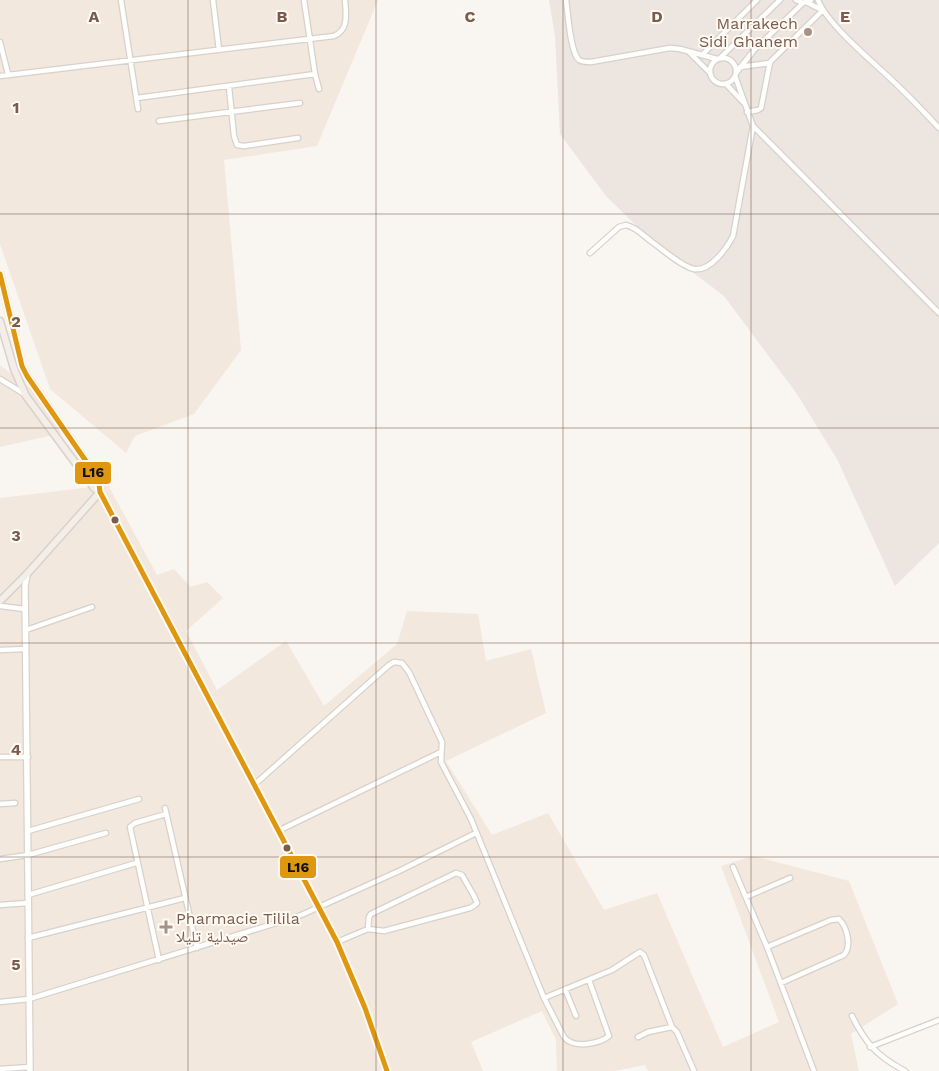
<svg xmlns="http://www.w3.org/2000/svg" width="939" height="1071" font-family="'Work Sans','Noto Naskh Arabic',sans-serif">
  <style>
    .residential { fill: #f2e8de }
    .industrial { fill: #ede5e0 }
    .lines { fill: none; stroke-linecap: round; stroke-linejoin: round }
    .street-casing { stroke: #d7d1cb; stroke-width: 7 }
    .secondary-casing { stroke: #d9d2cb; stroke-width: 8 }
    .primary-casing { stroke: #dad1cc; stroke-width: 9 }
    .street { stroke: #fefefd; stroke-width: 4.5 }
    .secondary { stroke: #fefefd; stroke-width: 5.5 }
    .primary { stroke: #f3eee8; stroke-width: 6 }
    .bus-1-casing { stroke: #fffaf3; stroke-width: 9 }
    .bus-1 { stroke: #de970f; stroke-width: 5 }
    .grid { fill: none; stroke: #7a5c4d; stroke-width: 1; stroke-opacity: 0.55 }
    .poi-dot { fill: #a69286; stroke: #fffaf3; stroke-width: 2 }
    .bus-dot { fill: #7a5c4d; stroke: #fffaf3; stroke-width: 2 }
    .labels { text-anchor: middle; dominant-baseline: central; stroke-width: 4; stroke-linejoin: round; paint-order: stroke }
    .poi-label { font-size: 16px; fill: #7a5c4d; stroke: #fffaf3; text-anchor: end }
    .grid-label { font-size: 16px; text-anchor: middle; font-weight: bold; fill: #7a5c4d; stroke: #fffaf3; stroke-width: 4; stroke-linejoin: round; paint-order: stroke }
    .line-badge { stroke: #fffaf3; stroke-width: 2 }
    .pale-badge-label { font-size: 14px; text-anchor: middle; font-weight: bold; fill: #111 }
  </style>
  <rect width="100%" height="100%" fill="#f9f5f0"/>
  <path class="residential" d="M 0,0 L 378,0 L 317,146 L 224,160 L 241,350 L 194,414 L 135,436 L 126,453 L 50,389 L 0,244 Z
    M 0,365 L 34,391 L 62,433 L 0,447 Z
    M 108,485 L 157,575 L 174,569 L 191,587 L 207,582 L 223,598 L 186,631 L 217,690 L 286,641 L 324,706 L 397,644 L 407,611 L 478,614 L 486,661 L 531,649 L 546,713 L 446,761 L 492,835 L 548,813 L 604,910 L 657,893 L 723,1047 L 779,1022 L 721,866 L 753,856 L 849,881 L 898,1004 L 851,1034 L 859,1071 L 648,1071 L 645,1065 L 614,1071 L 557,1071 L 556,1040 L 542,1011 L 471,1042 L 483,1071 L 0,1071 L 0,498 Z"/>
  <path class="industrial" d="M 549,0 L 939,0 L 939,543 L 895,586 L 837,459 L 797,394 L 724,296 L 654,243 L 606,196 L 560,134 L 555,36 Z"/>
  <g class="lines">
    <defs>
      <path id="street" d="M 121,0 L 138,109
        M 213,0 L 219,50
        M 304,0 L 315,74 L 319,89
        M 566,0 C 568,13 570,52 579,60 C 582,62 587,62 591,62 L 670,48 L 680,49 L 717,59
        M 796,0 L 803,3 L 811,0
        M 818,0 C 828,26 875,63 896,84 C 911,98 925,113 939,128
        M 806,2 L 822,10
        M 0,42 L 8,74 L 10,75
        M 689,52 L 709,72
        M 703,54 L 757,0
        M710 71a13 13 0 1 1 26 0a13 13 0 1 1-26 0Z
        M 720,58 L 780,0
        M 740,67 L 770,63
        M 736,73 L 754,50 L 803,3
        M 0,76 L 334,36 C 349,30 346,14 345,0
        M 735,76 L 753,126 L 939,313
        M 726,84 L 743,102
        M 229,87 L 234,136 L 237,145 L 244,146 L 298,138
        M 137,98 L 315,74
        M 747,112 L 758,110 L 761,108 L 770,62 L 822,11
        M 159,121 L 300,103
        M 590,253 L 619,227 L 626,225 C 636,227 644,236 652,242 C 662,249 682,267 694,269 C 710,272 727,248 733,236 L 753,126
        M 0,379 L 26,395
        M 0,606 L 25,609
        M 26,630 L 92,607
        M 0,650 L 26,649
        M 0,757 L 28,757
        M 254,785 L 389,665 L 394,662 L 402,663 L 409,672 L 442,742 L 441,762 L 471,819 L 544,998 L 564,1037 C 573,1049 599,1044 609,1036 L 589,980
        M 0,804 L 15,803
        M 165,808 L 197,948
        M 28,831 L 139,799
        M 278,831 L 441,752
        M 0,859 L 28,855 L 106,833
        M 733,867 L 767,947 L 814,1071
        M 28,895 L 136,863
        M 746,897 L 790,878
        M 0,905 L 28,903
        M 28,938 L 185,898
        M 337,942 L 368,929 L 384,931 L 470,908 L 475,905 L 477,903 L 474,896 L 462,875 L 456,873 L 371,914 L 369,917 L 368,929
        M 767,947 L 831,920 L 839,919 C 847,927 852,946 844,955 L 781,983
        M 159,960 L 130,827 L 135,823 L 166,814
        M 565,989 L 576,1016
        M 544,998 L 612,970 L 640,952 L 644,955 L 672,1027
        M 0,1002 L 29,999 L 299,916 L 399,871 L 476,833
        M 852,1016 C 866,1044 877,1056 905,1071
        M 638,1037 L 648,1032 L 672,1027 L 677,1032 L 694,1071
        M 870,1047 L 939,1020
        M 0,1069 L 30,1067"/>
      <path id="secondary" d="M 100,492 L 337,942 L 365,1008 L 387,1071
        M 27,574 L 25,586 L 30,1071"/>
      <path id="primary" d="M 0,274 L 22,366 L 27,376 L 88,464 L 99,484 L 100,492 L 27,574 L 0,601
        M 0,321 L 14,369 L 26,396 L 94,488 L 100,492"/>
    </defs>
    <use href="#street" class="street-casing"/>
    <use href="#secondary" class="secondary-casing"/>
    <use href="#primary" class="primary-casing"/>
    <use href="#street" class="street"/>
    <use href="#secondary" class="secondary"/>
    <use href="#primary" class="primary"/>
    <defs>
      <path id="bus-1" d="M 0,274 L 22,366 L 27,376 L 88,464 L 99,484 L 100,492 L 337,942 L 365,1008 L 387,1071"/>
    </defs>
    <use href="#bus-1" class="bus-1-casing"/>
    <use href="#bus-1" class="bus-1"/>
  </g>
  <path class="grid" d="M 188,0 L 188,1071M 376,0 L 376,1071M 563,0 L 563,1071M 751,0 L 751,1071M 0,214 L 939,214M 0,428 L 939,428M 0,643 L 939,643M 0,857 L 939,857"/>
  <g class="poi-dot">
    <circle cx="808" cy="32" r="5"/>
    <path d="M163.5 919.5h5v5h5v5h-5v5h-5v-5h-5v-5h5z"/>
  </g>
  <g class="bus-dot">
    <circle cx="115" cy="520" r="4.5"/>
    <circle cx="287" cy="848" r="4.5"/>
  </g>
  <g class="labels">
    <g class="poi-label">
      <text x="798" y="23">Marrakech<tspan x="798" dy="18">Sidi Ghanem</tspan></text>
      <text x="176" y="918" text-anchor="start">Pharmacie Tilila<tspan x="176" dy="18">صيدلية تليلا</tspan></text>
    </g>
  </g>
  <g class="grid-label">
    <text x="94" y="22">A</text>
    <text x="282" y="22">B</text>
    <text x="470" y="22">C</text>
    <text x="657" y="22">D</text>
    <text x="845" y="22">E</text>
    <text x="16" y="113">1</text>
    <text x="16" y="327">2</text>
    <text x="16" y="541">3</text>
    <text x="16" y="755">4</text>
    <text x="16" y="970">5</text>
  </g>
  <g class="line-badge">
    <rect x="74" y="461" width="38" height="24" rx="5" fill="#de970f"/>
    <rect x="279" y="855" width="38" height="24" rx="5" fill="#de970f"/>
  </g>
  <g class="pale-badge-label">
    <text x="93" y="477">L16</text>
    <text x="298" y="872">L16</text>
  </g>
</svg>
